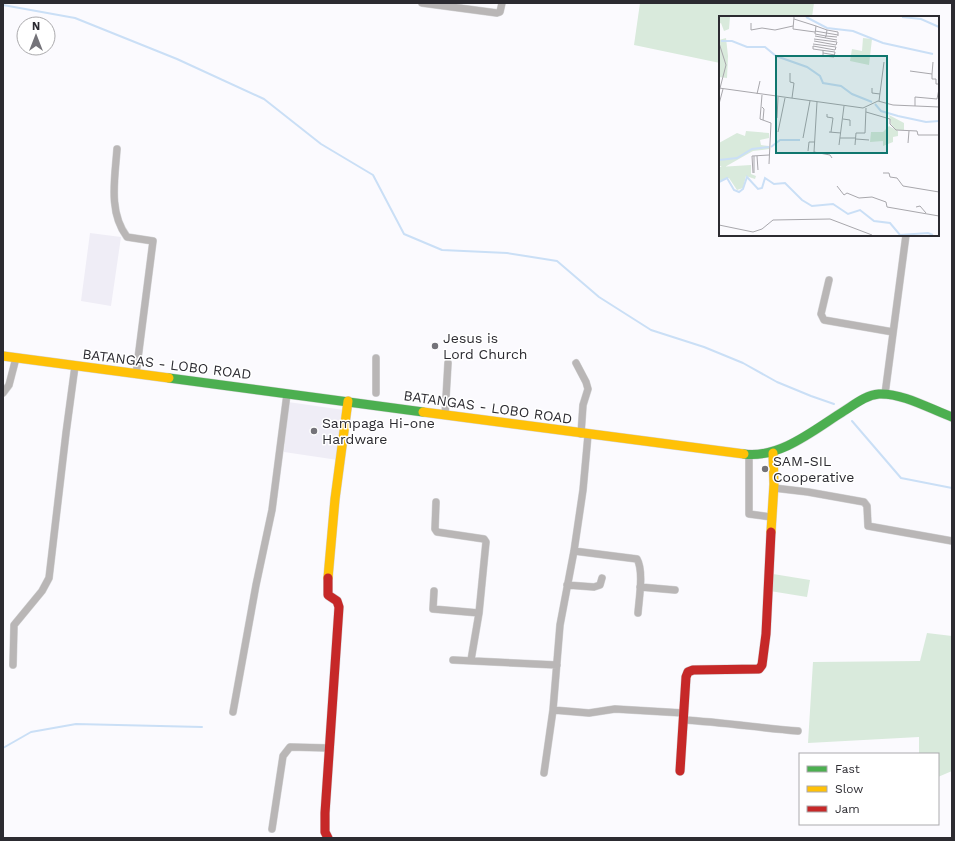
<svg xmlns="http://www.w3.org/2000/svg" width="955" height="841" font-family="'Work Sans',sans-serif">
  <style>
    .built { fill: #efedf6 }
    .green { fill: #d9eadc }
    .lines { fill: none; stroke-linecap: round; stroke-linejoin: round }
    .stream { stroke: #cadff6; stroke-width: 2 }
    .street-casing { stroke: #d6d6d8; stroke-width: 8 }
    .fast-casing { stroke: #d6d6d8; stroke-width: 10 }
    .slow-casing { stroke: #d6d6d8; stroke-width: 10 }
    .jam-casing { stroke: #d6d6d8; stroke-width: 10 }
    .street { stroke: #b9b6b6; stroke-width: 7 }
    .fast { stroke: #4caf50; stroke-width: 9 }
    .slow { stroke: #ffc107; stroke-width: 9 }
    .jam { stroke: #c62828; stroke-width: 9 }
    .poi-dot { fill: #747379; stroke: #fff; stroke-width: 1.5 }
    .labels { text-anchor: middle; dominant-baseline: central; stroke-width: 3; stroke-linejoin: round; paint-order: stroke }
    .poi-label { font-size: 14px; fill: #2c2b31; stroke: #fff; text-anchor: start }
    .street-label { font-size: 14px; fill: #2c2b31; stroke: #fff }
    .inset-river { fill: none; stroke: #cadff6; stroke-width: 2 }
    .inset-road { fill: none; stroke: #a8a7ac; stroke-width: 1 }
    .view { fill: #0f766e; fill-opacity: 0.15; stroke: #0f766e; stroke-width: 2 }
    .inset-edge { fill: none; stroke: #2c2b31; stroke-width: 2 }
  </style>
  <rect width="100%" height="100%" fill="#fbfafe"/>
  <path class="built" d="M 90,233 L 121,237 L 111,306 L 81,301 Z
    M 288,402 L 344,410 L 338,460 L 284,452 Z"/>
  <path class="green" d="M 640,3 L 814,3 L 812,17 L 720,17 L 720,63 L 634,45 Z
    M 773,574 L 810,580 L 807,597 L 770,591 Z
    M 927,633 L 952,636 L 952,771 L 938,777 L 938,754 L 919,754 L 919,737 L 808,743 L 813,662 L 920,661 Z"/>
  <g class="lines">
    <path class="stream" d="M 3,5 L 75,18 L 177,59 L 264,99 L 321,144 L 373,175 L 404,234 L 442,250 L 507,253 L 557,261 L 599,297 L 651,330 L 704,347 L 743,363 L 777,382 L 811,396 L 834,404
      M 852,421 L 901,478 L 952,488
      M 3,748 L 31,732 L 76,724 L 202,727"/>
    <defs>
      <path id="street" d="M 422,3 L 497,13 L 500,12 L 502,3
        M 117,149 C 115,178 108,212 127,237 L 153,241 L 136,374
        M 829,280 L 821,314 L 824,320 L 893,332
        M 376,358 L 376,393
        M 576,363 L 586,382 L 588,389 L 583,405 L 581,434
        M 3,393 L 9,385 L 16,358
        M 885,394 L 906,235
        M 445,415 L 448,363
        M 749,455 L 749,514 L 771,517
        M 774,488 L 808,492 L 864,502 L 867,506 L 868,526 L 952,541
        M 436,502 L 435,529 L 437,532 L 484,539 L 486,542 L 479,613 L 471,660
        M 574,551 L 637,559 C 644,571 639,599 638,613
        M 567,585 L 594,587 L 600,585 L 602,578
        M 640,587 L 675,590
        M 434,591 L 433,609 L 479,613
        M 453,660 L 557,665
        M 13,665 L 14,625 L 42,591 L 49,578 L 66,433 L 75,366
        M 553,710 L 589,713 L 615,709 L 683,713
        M 233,712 L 256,585 L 272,510 L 287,394
        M 683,720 C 722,722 760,728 798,731
        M 544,773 L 553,710 L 560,625 L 574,551 L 583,490 L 588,435
        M 272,829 L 283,756 L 290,747 L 329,748"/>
      <path id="fast" d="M 169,378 L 423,412
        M 744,454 C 780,459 815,429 844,411 C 855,404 866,395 879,394 C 903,393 930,409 952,417"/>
      <path id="slow" d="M 3,356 L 169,378
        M 423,412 L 744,454
        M 771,532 L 774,484 L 773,453
        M 328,578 L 335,499 L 348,401"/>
      <path id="jam" d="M 328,578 L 328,595 L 337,601 L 339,607 L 325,813 L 325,832 L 328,838
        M 680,771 L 686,677 L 688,672 L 693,670 L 759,669 L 762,665 L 766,634 L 771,532"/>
    </defs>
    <use href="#street" class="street-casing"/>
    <use href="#fast" class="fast-casing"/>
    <use href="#slow" class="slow-casing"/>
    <use href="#jam" class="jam-casing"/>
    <use href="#street" class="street"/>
    <use href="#fast" class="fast"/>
    <use href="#slow" class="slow"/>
    <use href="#jam" class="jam"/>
  </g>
  <g class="poi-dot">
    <circle cx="435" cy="346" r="4"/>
    <circle cx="314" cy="431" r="4"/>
    <circle cx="765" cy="469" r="4"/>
  </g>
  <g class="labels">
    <g class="poi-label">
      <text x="443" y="338">Jesus is<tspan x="443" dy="16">Lord Church</tspan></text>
      <text x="322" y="423">Sampaga Hi-one<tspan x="322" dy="16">Hardware</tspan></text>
      <text x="773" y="461">SAM-SIL<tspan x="773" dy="16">Cooperative</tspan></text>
    </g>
    <g class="street-label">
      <text transform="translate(167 364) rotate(7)">BATANGAS - LOBO ROAD</text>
      <text transform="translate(488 407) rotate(8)">BATANGAS - LOBO ROAD</text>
    </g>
  </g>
  <g transform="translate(719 16)">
    <rect width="220" height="220" fill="#fbfafe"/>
    <path d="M 0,1 L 11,1 L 10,13 L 5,15 L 2,7 L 0,8 ZM 7,22 L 9,40 L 8,62 L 0,61 L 0,24 ZM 144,22 L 153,23 L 150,49 L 131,45 L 133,33 L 143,35 ZM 170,99 L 185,107 L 185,114 L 177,114 L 172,108 ZM 170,110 L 179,115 L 179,120 L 174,121 L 174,126 L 164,130 L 164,125 L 151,126 L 152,116 L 164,116 ZM 27,115 L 50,117 L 50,122 L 41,124 L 42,129 L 50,130 L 50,133 L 34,135 L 4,152 L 0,149 L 0,127 L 18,117 L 26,120 ZM 32,149 L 32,158 L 37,160 L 36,163 L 27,160 L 24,172 L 18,174 L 10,162 L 0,165 L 0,151 Z" fill="#d9eadc"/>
    <path class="inset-river" d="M 87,1 L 108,12 L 134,15 L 164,27 L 214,38M 183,1 L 202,3 L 220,11M 2,25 L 13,25 L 28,31 L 46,31 L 57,40 L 88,51 L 101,60 L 104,67 L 122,70 L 133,78 L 153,86M 156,88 L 162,95 L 179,100 L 207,106 L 220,105M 52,131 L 61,124 L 81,124M 0,144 L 18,142 L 33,133 L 50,131M 0,166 L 8,162 L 15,174 L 20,176 L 24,173 L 28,161 L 39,173 L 43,172 L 46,162 L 55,168 L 66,167 L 83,184 L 93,190 L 114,188 L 129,198 L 141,194 L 155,205 L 171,207 L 181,219 L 209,217 L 214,219"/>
    <path class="inset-road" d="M 75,1 L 74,13 L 96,16M 75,3 L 97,10M 32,7 L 32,14 L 43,12 L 56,14 L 74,10M 108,14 L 119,16 L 119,20M 96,15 L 119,19M 96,20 L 118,24M 106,22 L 107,20 L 96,18 L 97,10 L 108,14 L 107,20 L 118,21M 95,25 L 117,29 L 118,26 L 95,23M 0,27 L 7,49 L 0,76M 94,30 L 116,34 L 117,31 L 94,28M 94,30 L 94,33 L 116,36M 104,34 L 104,40 L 115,41 L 116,36M 104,37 L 116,39M 191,55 L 213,58 L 213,63 L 217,63 L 217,68 L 220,68M 71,57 L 71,66 L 75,67 L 73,82M 213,58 L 214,46M 0,72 L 144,92 L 159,85 L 174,89 L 220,91M 153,72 L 153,77 L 161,78M 38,78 L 41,65M 43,79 L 41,103 L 52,107 L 50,148M 160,85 L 165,46M 98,86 L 95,136 L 111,139 L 113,142M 0,88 L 4,73M 196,90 L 196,81 L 218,83 L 220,73M 43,91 L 45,93 L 44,104M 147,96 L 171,103 L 171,108 L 177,114 L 198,115 L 199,119 L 220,119M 108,98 L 108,101 L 114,102 L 112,116M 58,102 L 59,81M 124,103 L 131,104 L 131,110M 59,116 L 66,82M 110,116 L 122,117M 84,122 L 91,85M 121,122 L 137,122M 137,123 L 150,124M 189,127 L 190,115M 120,129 L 125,90M 136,129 L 137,117 L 146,117 L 147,92M 89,135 L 90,126 L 96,126M 35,140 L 35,157M 38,140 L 39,154M 34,157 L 33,140 L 50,139M 164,157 L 170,157 L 171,161 L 178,162 L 184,170 L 220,176M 118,170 L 125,179 L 128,177 L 140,182 L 153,181 L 167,186 L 168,191 L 220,200M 197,191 L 201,190 L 207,197M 0,209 L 34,216 L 43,213 L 54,204 L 111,203 L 153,219"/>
    <path class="view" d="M 57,40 L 168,40 L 168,137 L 57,137 Z"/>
    <rect width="220" height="220" class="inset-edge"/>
  </g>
  <rect width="955" height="841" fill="none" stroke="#2c2b31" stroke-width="8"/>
  <rect x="799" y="753" width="140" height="72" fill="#ffffff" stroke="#abaaad"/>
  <rect x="807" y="766" width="20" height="6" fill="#4caf50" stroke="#abaaad"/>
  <text x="835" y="773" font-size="12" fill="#2c2b31">Fast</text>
  <rect x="807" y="786" width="20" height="6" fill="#ffc107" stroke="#abaaad"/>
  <text x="835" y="793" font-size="12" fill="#2c2b31">Slow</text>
  <rect x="807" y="806" width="20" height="6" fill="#c62828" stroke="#abaaad"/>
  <text x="835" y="813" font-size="12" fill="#2c2b31">Jam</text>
  <g transform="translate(36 36)"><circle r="19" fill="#ffffff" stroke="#abaaad"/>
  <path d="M0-3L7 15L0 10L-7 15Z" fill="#747379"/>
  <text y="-6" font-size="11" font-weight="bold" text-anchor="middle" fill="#2c2b31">N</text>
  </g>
</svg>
